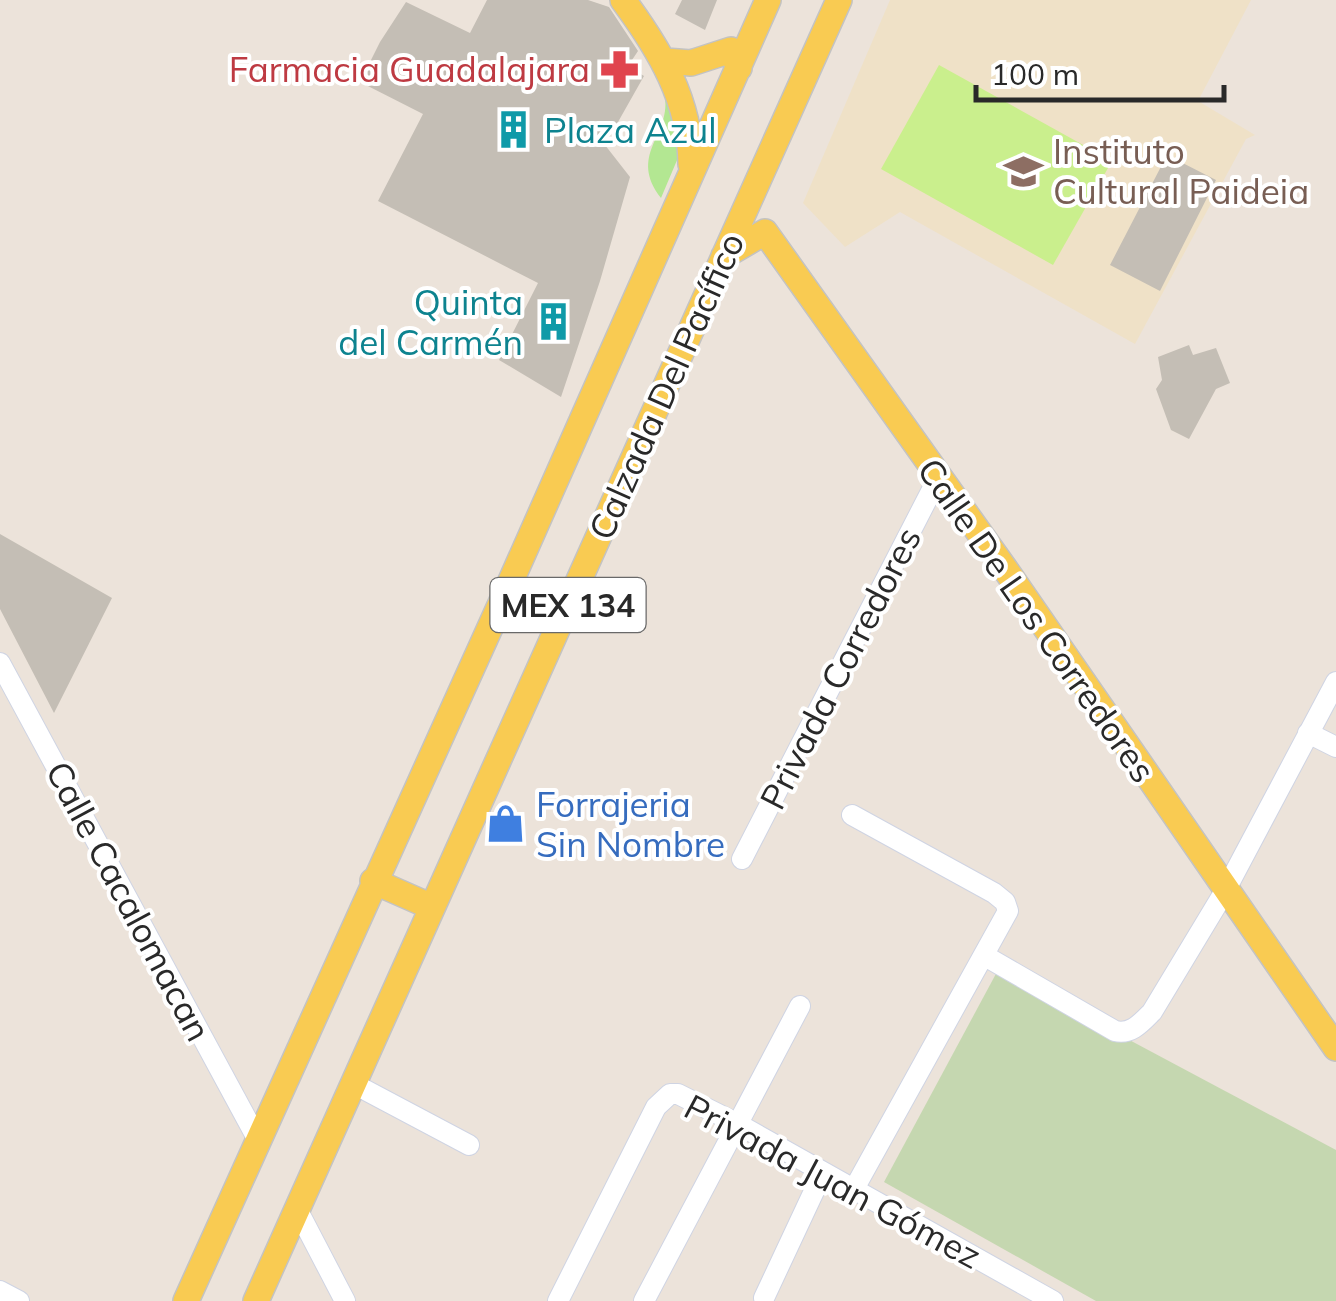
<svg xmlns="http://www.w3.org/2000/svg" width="1336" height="1301" font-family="Mulish,sans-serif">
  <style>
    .education { fill: #efe1c7 }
    .green { fill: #b3e792 }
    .cemetery { fill: #c5d7b0 }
    .pitch { fill: #caef8d }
    .building { fill: #c4beb5 }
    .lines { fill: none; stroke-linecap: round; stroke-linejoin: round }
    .minor-casing { stroke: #cfd4e3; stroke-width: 22 }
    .major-casing { stroke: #c3c3c3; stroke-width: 28 }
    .minor { stroke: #fff; stroke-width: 20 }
    .major { stroke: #f9cb52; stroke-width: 25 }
    .labels { text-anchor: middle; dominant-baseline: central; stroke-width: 8; stroke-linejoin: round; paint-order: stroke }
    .shield { fill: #fff; stroke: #696969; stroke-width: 2.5 }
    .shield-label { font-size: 32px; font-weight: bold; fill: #292929 }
    .health-label { font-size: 35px; fill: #be3a42; stroke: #fff; text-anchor: end }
    .culture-label { font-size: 35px; fill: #0d838f; stroke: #fff; text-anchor: start }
    .education-label { font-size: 35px; fill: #785e54; stroke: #fff; text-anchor: start }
    .street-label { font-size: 35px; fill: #292929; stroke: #fff }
    .shop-label { font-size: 35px; fill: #366cbe; stroke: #fff; text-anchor: start }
  </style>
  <rect width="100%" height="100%" fill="#ece3da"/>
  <path class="education" d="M 890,0 L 1251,0 L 1198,101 L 1255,135 L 1246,139 L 1135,344 L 900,212 L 845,247 L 803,203 Z"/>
  <path class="green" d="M 665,98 L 683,146 L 661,198 C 628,155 670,136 665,98 Z"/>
  <path class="cemetery" d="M 998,970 L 1336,1150 L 1336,1301 L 1096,1301 L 884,1182 Z"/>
  <path class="pitch" d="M 939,65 L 1112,161 L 1053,265 L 881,169 Z"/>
  <path class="building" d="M 487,0 L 588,0 L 609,7 L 638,51 L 628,66 L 644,76 L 605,145 L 630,177 L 600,281 L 561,397 L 499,360 L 538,283 L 378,201 L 423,114 L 360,82 L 380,42 L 406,2 L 470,33 Z
    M 682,0 L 717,0 L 705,30 L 675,14 Z
    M 1167,155 L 1216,180 L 1160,291 L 1110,265 Z
    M 1189,345 L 1193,355 L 1216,348 L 1230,383 L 1216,389 L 1189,439 L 1171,430 L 1156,389 L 1162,380 L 1158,357 Z
    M 0,534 L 112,598 L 54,713 L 0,609 Z"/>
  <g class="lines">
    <defs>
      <path id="minor" d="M 0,663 L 258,1140
        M 1308,733 L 1336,747
        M 852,815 L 994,893 L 1005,902 L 1008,911 L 854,1189
        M 742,859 L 938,478
        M 985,956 L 1115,1031 C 1131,1035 1141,1023 1152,1012 L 1225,891 L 1336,682
        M 354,1084 L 469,1145
        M 297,1209 L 345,1301
        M 0,1291 L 19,1301
        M 764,1298 L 823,1172
        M 558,1301 L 656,1107 L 670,1094 L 678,1094 L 736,1123 L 1053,1301
        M 644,1301 L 800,1006"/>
      <path id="major" d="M 623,0 C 660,50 690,100 691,164
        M 665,61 L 691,63 L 731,50 L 739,68
        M 724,256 L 765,232 L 1010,576 L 1336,1048
        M 373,881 L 432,907
        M 186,1301 L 507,590 L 768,0
        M 256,1301 L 839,0"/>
    </defs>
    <use href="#minor" class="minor-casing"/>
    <use href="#major" class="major-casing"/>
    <use href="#minor" class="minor"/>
    <use href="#major" class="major"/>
  </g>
  <defs>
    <symbol id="pharmacy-bare" viewBox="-9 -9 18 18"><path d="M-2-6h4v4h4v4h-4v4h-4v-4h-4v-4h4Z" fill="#e0444e" stroke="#fff" stroke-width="2.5" paint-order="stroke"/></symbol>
    <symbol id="building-bare" viewBox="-9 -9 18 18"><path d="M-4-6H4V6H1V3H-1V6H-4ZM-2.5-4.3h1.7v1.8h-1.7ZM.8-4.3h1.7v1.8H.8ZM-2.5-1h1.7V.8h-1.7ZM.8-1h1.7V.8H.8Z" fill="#0f9aa8" stroke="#fff" stroke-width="2.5" paint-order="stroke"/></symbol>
    <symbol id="school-bare" viewBox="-9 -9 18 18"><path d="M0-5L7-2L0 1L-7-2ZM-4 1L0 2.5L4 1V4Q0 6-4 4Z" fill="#8d6e63" stroke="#fff" stroke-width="2.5" paint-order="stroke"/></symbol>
    <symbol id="shop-bare" viewBox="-9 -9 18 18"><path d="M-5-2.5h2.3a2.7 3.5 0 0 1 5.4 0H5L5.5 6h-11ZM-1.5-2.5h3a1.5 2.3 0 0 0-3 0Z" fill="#3f7fe0" stroke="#fff" stroke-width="2.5" paint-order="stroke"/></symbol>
  </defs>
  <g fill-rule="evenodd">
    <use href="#pharmacy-bare" x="592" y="42" width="55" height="55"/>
    <use href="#building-bare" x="486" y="102" width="55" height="55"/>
    <use href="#school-bare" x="996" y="144" width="55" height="55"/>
    <use href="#building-bare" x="526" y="294" width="55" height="55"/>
    <use href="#shop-bare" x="478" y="796" width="55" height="55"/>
  </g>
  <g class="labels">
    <rect class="shield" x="490.5" y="578" width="155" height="54" rx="8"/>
    <g class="shield-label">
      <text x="568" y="605">MEX 134</text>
    </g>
    <g class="health-label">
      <text x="590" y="69">Farmacia Guadalajara</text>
    </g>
    <g class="culture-label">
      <text x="544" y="130">Plaza Azul</text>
      <text x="523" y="302" text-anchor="end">Quinta<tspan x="523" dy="40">del Carmén</tspan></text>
    </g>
    <g class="education-label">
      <text x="1053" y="151">Instituto<tspan x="1053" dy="40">Cultural Paideia</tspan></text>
    </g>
    <g class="street-label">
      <text transform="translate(666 386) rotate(-66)">Calzada Del Pacífico</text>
      <text transform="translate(1037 620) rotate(55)">Calle De Los Corredores</text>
      <text transform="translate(840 668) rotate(-63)">Privada Corredores</text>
      <text transform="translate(129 901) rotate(62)">Calle Cacalomacan</text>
      <text transform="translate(833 1181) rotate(28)">Privada Juan Gómez</text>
    </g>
    <g class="shop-label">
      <text x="536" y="804">Forrajeria<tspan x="536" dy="40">Sin Nombre</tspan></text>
    </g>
  </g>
  <path d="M976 85v15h248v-15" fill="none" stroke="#292929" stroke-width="5"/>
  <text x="991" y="85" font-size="30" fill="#292929" stroke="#ffffff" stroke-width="8" paint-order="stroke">100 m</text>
</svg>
